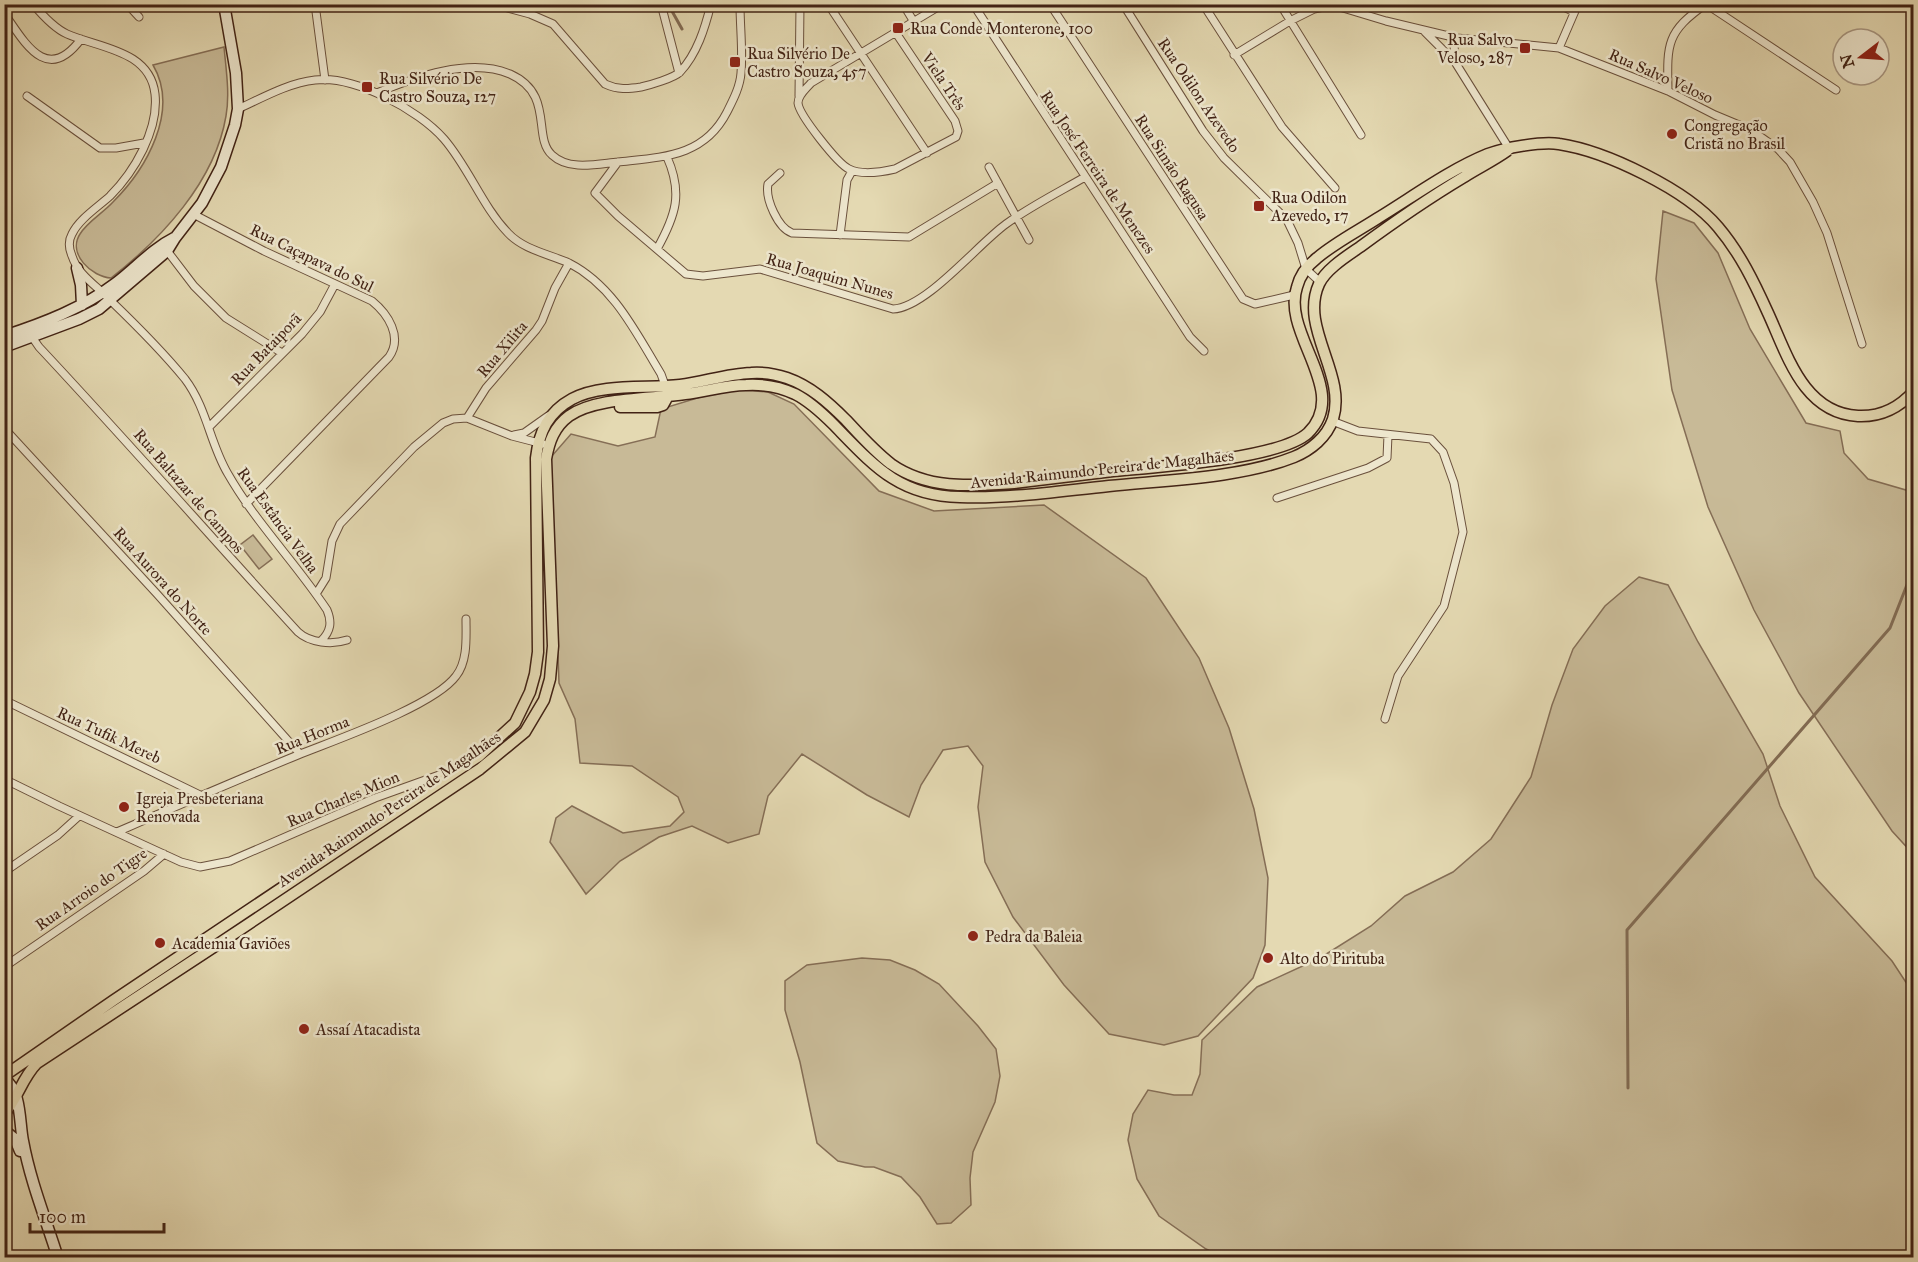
<svg xmlns="http://www.w3.org/2000/svg" width="1918" height="1262" font-family="'IM FELL Great Primer',serif">
  <style>
    .green { fill: #c8ba97; stroke: #856e56; stroke-width: 1.5 }
    .lines { fill: none; stroke-linecap: round; stroke-linejoin: round }
    .stream { stroke: #826b53; stroke-width: 3 }
    .minor-casing { stroke: #6a503c; stroke-width: 9 }
    .secondary-casing { stroke: #422315; stroke-width: 13 }
    .primary-casing { stroke: #422315; stroke-width: 13 }
    .minor { stroke: #ede6cd; stroke-width: 7 }
    .secondary { stroke: #ede6cd; stroke-width: 10 }
    .primary { stroke: #e4d9b2; stroke-width: 10 }
    .poi-dot { fill: #8f2418; stroke: #ede6cd; stroke-width: 2 }
    .labels { text-anchor: middle; dominant-baseline: central; stroke-width: 5; stroke-linejoin: round; paint-order: stroke }
    .poi-label { font-size: 16px; fill: #422315; stroke: #ede6cd; text-anchor: start }
    .street-label { font-size: 16px; fill: #422315; stroke: #ede6cd }
  </style>
  <rect width="100%" height="100%" fill="#e4d9b2"/>
  <filter id="stains"><feTurbulence type="fractalNoise" baseFrequency=".00333" numOctaves="4"/><feColorMatrix values="0 0 0 0 .2 0 0 0 0 .09 0 0 0 0 .02 0 0 0 .5 -.17"/></filter>
  <radialGradient id="worn" r=".72"><stop offset=".6" stop-color="#630" stop-opacity="0"/><stop offset="1" stop-color="#630" stop-opacity=".3"/></radialGradient>
  <path class="green" d="M 224,47 C 226,69 230,94 226,116 C 215,182 161,239 111,278 C 92,277 67,254 80,234 C 87,222 103,213 113,202 C 146,169 180,111 153,65 Z
    M 1663,211 L 1694,223 L 1718,253 L 1750,329 L 1806,423 L 1840,431 L 1844,453 L 1868,479 L 1906,490 L 1913,476 L 1913,854 L 1892,831 L 1799,693 L 1754,610 L 1708,507 L 1672,390 L 1656,279 Z
    M 743,390 L 768,392 L 794,404 L 879,491 L 934,511 L 1044,505 L 1146,578 L 1199,658 L 1229,728 L 1254,809 L 1268,878 L 1265,945 L 1253,978 L 1198,1036 L 1164,1045 L 1109,1034 L 1064,985 L 1013,917 L 985,862 L 978,807 L 983,766 L 968,746 L 943,750 L 921,785 L 909,817 L 867,795 L 802,754 L 768,796 L 759,834 L 728,843 L 692,826 L 659,837 L 620,861 L 586,894 L 550,842 L 556,818 L 572,806 L 623,833 L 670,826 L 684,812 L 678,797 L 632,766 L 580,763 L 575,719 L 559,683 L 551,457 L 571,434 L 618,446 L 655,437 L 661,409 L 717,392 Z
    M 253,535 L 272,559 L 259,569 L 240,545 Z
    M 1639,577 L 1668,585 L 1698,642 L 1763,754 L 1780,806 L 1815,877 L 1892,961 L 1913,993 L 1913,1257 L 1226,1258 L 1206,1249 L 1159,1216 L 1137,1179 L 1128,1140 L 1133,1114 L 1148,1090 L 1174,1095 L 1192,1095 L 1200,1074 L 1202,1040 L 1257,987 L 1320,958 L 1371,926 L 1405,896 L 1453,872 L 1491,839 L 1531,777 L 1552,705 L 1573,649 L 1605,606 Z
    M 862,958 L 890,960 L 915,970 L 939,984 L 978,1026 L 996,1049 L 1000,1076 L 995,1102 L 973,1152 L 970,1178 L 971,1205 L 951,1223 L 937,1224 L 920,1197 L 901,1177 L 874,1167 L 865,1167 L 838,1161 L 817,1143 L 800,1062 L 785,1010 L 785,981 L 807,965 Z"/>
  <g class="lines">
    <path class="stream" d="M 668,4 L 682,29
      M 1628,1088 L 1627,930 L 1890,628 L 1914,567"/>
    <defs>
      <path id="minor" d="M 33,4 C 43,16 54,28 67,34 C 99,48 150,50 155,94 C 159,130 134,172 110,196 C 98,207 79,219 72,234 C 68,241 69,249 72,256 C 78,275 97,286 110,300 C 136,325 163,352 185,379 C 207,408 210,444 228,474 C 256,523 296,563 327,610 C 332,622 331,631 321,641
        M 127,4 L 139,17
        M 315,4 L 325,80
        M 493,4 L 530,14 L 553,24 L 605,84 C 618,90 628,89 641,87 C 650,85 674,78 680,72 C 697,54 705,28 711,4
        M 661,4 L 679,73
        M 828,4 L 927,153
        M 903,4 L 914,22
        M 973,4 L 1190,337 L 1204,351
        M 1050,4 L 1243,299 L 1255,304 L 1294,295
        M 1123,4 L 1203,131 L 1224,158 L 1287,220 L 1298,243 L 1306,269 L 1320,282
        M 1203,4 L 1282,127 L 1335,188
        M 1280,4 L 1361,135
        M 1558,4 L 1574,12
        M 1706,4 L 1836,90
        M 4,13 C 25,43 47,85 81,39
        M 1425,32 L 1453,60
        M 896,33 L 955,121 L 958,131 L 956,137 L 895,169 C 882,172 861,175 849,169 C 838,164 799,115 798,103 C 798,95 806,89 811,83 L 943,4
        M 1457,38 L 1454,45 L 1455,62 L 1510,150
        M 1559,48 L 1578,4
        M 1234,55 L 1290,21 L 1314,9 L 1333,5 L 1386,21 L 1457,38 L 1559,48 L 1668,91 L 1715,115 L 1751,130 L 1778,149 L 1790,162 L 1813,202 L 1827,233 L 1862,344
        M 1668,91 C 1667,44 1666,32 1706,4
        M 377,93 C 415,77 470,57 510,74 C 555,94 532,137 552,155 C 569,171 597,164 618,162 C 663,157 704,157 727,112 C 733,100 740,87 741,73 C 743,51 740,27 740,4
        M 27,96 L 100,148 L 116,148 L 144,143
        M 799,96 L 800,4
        M 238,109 C 262,98 288,83 315,80 C 354,75 419,110 444,139 C 469,168 482,206 508,233 C 524,250 549,254 569,263 C 614,286 636,333 661,374 L 666,388
        M 618,162 L 595,193 L 618,216 L 686,274 L 703,276 L 760,269 L 893,309 C 926,308 978,244 1006,224 C 1031,206 1059,192 1085,177
        M 989,167 L 1029,240
        M 780,173 L 768,184 C 765,199 778,228 792,233 L 909,237 L 998,183
        M 195,215 L 264,251 L 372,301 C 388,314 403,337 389,357 L 246,504
        M 840,235 L 847,180 L 852,171
        M 165,248 L 194,286 L 226,318 L 282,353
        M 657,249 C 676,215 683,193 667,157
        M 30,334 L 39,347 C 127,441 211,537 298,632 C 310,643 332,645 347,640
        M 467,418 L 486,388 L 536,330 L 542,321 L 555,288 L 569,263
        M 1332,421 L 1358,431 L 1431,439 L 1443,452 L 1454,483 L 1463,532 L 1444,606 L 1398,676 L 1385,719
        M 209,427 L 302,334 L 320,312 L 335,284
        M 4,428 L 157,594 L 300,754
        M 514,435 L 524,433 L 548,416
        M 1277,498 L 1368,468 L 1387,458 L 1388,435
        M 316,594 L 326,578 L 332,541 L 340,524 L 414,447 L 443,423 L 453,419 L 467,418 L 512,436 L 543,444
        M 4,700 L 202,796
        M 4,779 L 59,806 L 181,862 L 200,867 L 230,861 L 375,798 L 453,770
        M 117,832 C 177,806 237,780 298,755 C 335,740 434,706 456,676 C 468,661 466,637 466,619
        M 4,872 L 58,835 L 79,816
        M 4,967 L 144,871 L 164,854"/>
      <path id="secondary" d="M 77,268 L 81,285 L 82,305
        M 4,336 C 44,323 83,308 116,283 C 136,268 152,249 174,238
        M 4,347 L 79,319 L 99,309 L 167,251 L 175,238 L 202,203 L 221,167 L 235,125 L 238,109 L 236,73 L 224,4
        M 4,1079 C 22,1091 19,1122 23,1141 C 30,1180 46,1220 58,1258
        M 4,1130 L 15,1139 L 20,1151"/>
      <path id="primary" d="M 620,407 L 657,407 L 663,405 L 668,396
        M 4,1076 L 114,1000 L 479,756 L 515,723 L 530,692 L 535,674 L 538,652 L 536,458 C 539,432 548,412 572,399 C 602,383 647,389 680,385 C 704,382 727,374 751,373 C 764,372 775,374 787,378 C 810,386 828,402 846,420 C 860,435 874,451 891,464 C 928,490 972,486 1014,483 C 1047,479 1080,475 1113,471 C 1155,467 1280,459 1308,433 C 1351,391 1281,334 1297,287 C 1300,275 1308,265 1317,258 C 1336,242 1358,231 1378,218 C 1414,196 1449,170 1488,154 C 1504,148 1542,141 1559,144 C 1606,151 1687,190 1718,227 C 1740,253 1754,282 1768,313 C 1787,354 1803,413 1858,416 C 1880,417 1899,408 1914,391
        M 4,1114 C 18,1098 22,1078 37,1063 L 238,931 L 480,769 L 525,732 L 544,700 L 550,679 L 553,646 L 546,459 C 549,442 554,427 569,416 C 595,397 652,399 685,394 C 705,392 725,385 746,385 C 763,384 780,387 795,394 C 809,401 823,414 834,425 C 874,466 899,496 960,497 C 1009,499 1060,491 1109,486 C 1167,480 1241,478 1294,457 C 1311,450 1327,437 1333,419 C 1347,374 1299,328 1319,284 C 1326,269 1347,256 1360,247 C 1394,222 1429,198 1464,177 C 1478,168 1493,161 1507,151"/>
    </defs>
    <use href="#minor" class="minor-casing"/>
    <use href="#secondary" class="secondary-casing"/>
    <use href="#primary" class="primary-casing"/>
    <use href="#minor" class="minor"/>
    <use href="#secondary" class="secondary"/>
    <use href="#primary" class="primary"/>
  </g>
  <g class="poi-dot">
    <rect x="892" y="22" width="12" height="12" rx="3"/>
    <rect x="1519" y="42" width="12" height="12" rx="3"/>
    <rect x="729" y="56" width="12" height="12" rx="3"/>
    <rect x="361" y="81" width="12" height="12" rx="3"/>
    <circle cx="1672" cy="134" r="6"/>
    <rect x="1253" y="200" width="12" height="12" rx="3"/>
    <circle cx="124" cy="807" r="6"/>
    <circle cx="973" cy="936" r="6"/>
    <circle cx="160" cy="943" r="6"/>
    <circle cx="1268" cy="958" r="6"/>
    <circle cx="304" cy="1029" r="6"/>
  </g>
  <g class="labels">
    <g class="poi-label">
      <text x="910" y="28">Rua Conde Monterone, 100</text>
      <text x="1513" y="39" text-anchor="end">Rua Salvo<tspan x="1513" dy="18">Veloso, 287</tspan></text>
      <text x="747" y="53">Rua Silvério De<tspan x="747" dy="18">Castro Souza, 457</tspan></text>
      <text x="379" y="78">Rua Silvério De<tspan x="379" dy="18">Castro Souza, 127</tspan></text>
      <text x="1684" y="125">Congregação<tspan x="1684" dy="18">Cristã no Brasil</tspan></text>
      <text x="1271" y="197">Rua Odilon<tspan x="1271" dy="18">Azevedo, 17</tspan></text>
      <text x="136" y="798">Igreja Presbeteriana<tspan x="136" dy="18">Renovada</tspan></text>
      <text x="985" y="936">Pedra da Baleia</text>
      <text x="172" y="943">Academia Gaviões</text>
      <text x="1280" y="958">Alto do Pirituba</text>
      <text x="316" y="1029">Assaí Atacadista</text>
    </g>
    <g class="street-label">
      <text transform="translate(1661 76) rotate(24)">Rua Salvo Veloso</text>
      <text transform="translate(944 81) rotate(56)">Viela Três</text>
      <text transform="translate(1199 95) rotate(56)">Rua Odilon Azevedo</text>
      <text transform="translate(1172 167) rotate(57)">Rua Simão Ragusa</text>
      <text transform="translate(1098 172) rotate(56)">Rua José Ferreira de Menezes</text>
      <text transform="translate(312 258) rotate(26)">Rua Caçapava do Sul</text>
      <text transform="translate(830 276) rotate(16)">Rua Joaquim Nunes</text>
      <text transform="translate(266 349) rotate(-46)">Rua Bataiporã</text>
      <text transform="translate(502 349) rotate(-50)">Rua Xilita</text>
      <text transform="translate(1102 469) rotate(-6)">Avenida Raimundo Pereira de Magalhães</text>
      <text transform="translate(189 491) rotate(49)">Rua Baltazar de Campos</text>
      <text transform="translate(278 520) rotate(54)">Rua Estância Velha</text>
      <text transform="translate(163 581) rotate(48)">Rua Aurora do Norte</text>
      <text transform="translate(109 735) rotate(25)">Rua Tufik Mereb</text>
      <text transform="translate(312 735) rotate(-22)">Rua Horma</text>
      <text transform="translate(343 799) rotate(-23)">Rua Charles Mion</text>
      <text transform="translate(389 809) rotate(-34)">Avenida Raimundo Pereira de Magalhães</text>
      <text transform="translate(91 889) rotate(-35)">Rua Arroio do Tigre</text>
    </g>
  </g>
  <rect width="1918" height="1262" fill="none" stroke="#e4d9b2" stroke-width="24"/>
  <rect x="6" y="6" width="1906" height="1250" fill="none" stroke="#422315" stroke-width="3"/>
  <rect x="12" y="12" width="1894" height="1238" fill="none" stroke="#422315" stroke-width="1.5"/>
  <g transform="translate(1861 57) rotate(253)"><circle r="28" fill="#ede6cd" stroke="#a99883" stroke-width="1.5"/>
  <path d="M0-4.5L10 22L0 15L-10 22Z" fill="#8f2418"/>
  <text y="-9" font-size="16" font-weight="bold" text-anchor="middle" fill="#422315">N</text>
  </g>
  <path d="M30 1223v9h134v-9" fill="none" stroke="#422315" stroke-width="3"/>
  <text x="39" y="1223" font-size="18" fill="#422315" stroke="#ede6cd" stroke-width="4.5" paint-order="stroke">100 m</text>
  <rect width="100%" height="100%" filter="url(#stains)"/>
  <rect width="100%" height="100%" fill="url(#worn)"/>
</svg>
